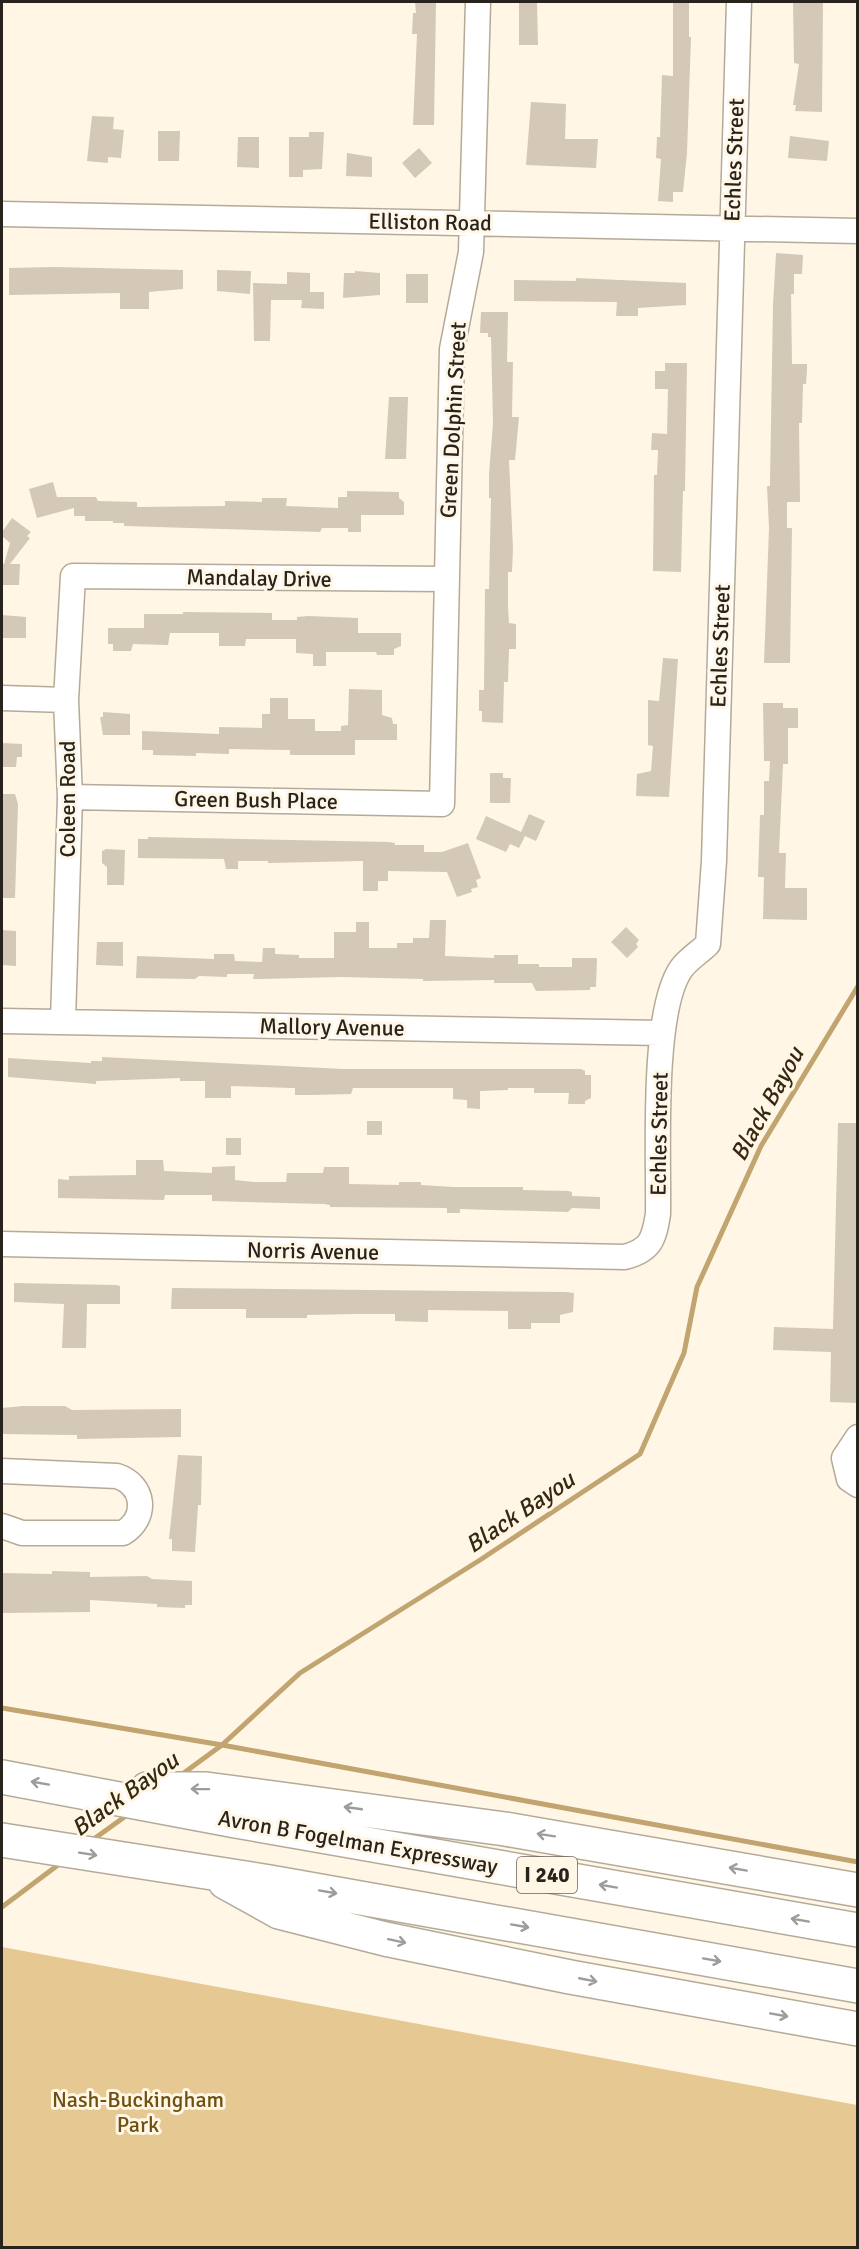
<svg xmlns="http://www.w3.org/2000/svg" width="859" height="2249" font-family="Signika,sans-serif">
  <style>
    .green { fill: #e6c892 }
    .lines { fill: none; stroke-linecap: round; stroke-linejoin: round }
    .stream { stroke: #c1a46f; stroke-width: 5 }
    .building { fill: #d4c9b6 }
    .minor-casing { stroke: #b4aa97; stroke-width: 27 }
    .highway-casing { stroke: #b4aa97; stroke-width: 36 }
    .minor { stroke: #fff; stroke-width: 24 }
    .highway { stroke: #fff; stroke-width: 33 }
    .oneway { stroke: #9e9c99 }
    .labels { text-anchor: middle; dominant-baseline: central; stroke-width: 6; stroke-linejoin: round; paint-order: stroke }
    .shield { fill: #fff6e6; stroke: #686359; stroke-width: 1.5 }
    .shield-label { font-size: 21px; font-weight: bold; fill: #28241d }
    .street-label { font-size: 22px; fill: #28241d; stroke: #fff6e6 }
    .park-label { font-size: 22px; fill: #6e500f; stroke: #fff6e6 }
    .water-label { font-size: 24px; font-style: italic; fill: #362910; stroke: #fff6e6 }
  </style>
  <rect width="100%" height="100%" fill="#fff6e6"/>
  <path class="green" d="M 2,1947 L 857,2105 L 857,2247 L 2,2247 Z"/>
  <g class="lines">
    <path class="stream" d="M 2,1708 L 222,1745 L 858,1862
      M 181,1775 L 222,1745 L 300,1673 L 480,1560 L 640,1454 L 684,1353 L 697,1287 L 761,1146 L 858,986
      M 91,1841 L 130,1813
      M 2,1907 L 62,1862"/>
  </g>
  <path class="building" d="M 415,2 L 436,2 L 434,125 L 413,125 L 417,34 L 412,34 L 413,13 L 416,13 Z
    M 519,2 L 537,2 L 538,45 L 519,45 Z
    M 673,2 L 689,2 L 689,37 L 691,37 L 687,153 L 683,192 L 673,192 L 673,202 L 658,201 L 661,159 L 656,158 L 657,137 L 660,137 L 662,75 L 673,76 Z
    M 793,2 L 823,2 L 822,112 L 795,111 L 796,105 L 793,105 L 799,64 L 794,63 Z
    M 531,102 L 566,104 L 565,139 L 598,139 L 596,168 L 526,165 Z
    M 92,116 L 114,117 L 113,129 L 124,130 L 121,158 L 108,157 L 108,163 L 87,161 Z
    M 158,131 L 180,131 L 179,161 L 158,161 Z
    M 309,132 L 324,132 L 322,169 L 303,170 L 303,177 L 289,177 L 289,137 L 309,137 Z
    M 790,136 L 829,141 L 827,161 L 788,158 Z
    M 238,137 L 259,137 L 259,168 L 237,167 Z
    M 419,148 L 432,163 L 415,178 L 402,163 Z
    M 347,153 L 372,157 L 372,177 L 346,176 Z
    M 776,253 L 803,255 L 802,274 L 794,274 L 794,294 L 791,294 L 792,364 L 807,364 L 807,370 L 806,384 L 803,384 L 802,423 L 799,423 L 800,502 L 787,502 L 787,528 L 792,528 L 790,663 L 764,663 L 769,528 L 767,486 L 770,486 L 770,480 L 773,305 Z
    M 54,267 L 183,270 L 183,289 L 149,292 L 149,309 L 120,309 L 120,293 L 9,295 L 9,268 Z
    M 217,270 L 251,271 L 250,294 L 217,291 Z
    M 355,271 L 380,273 L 380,295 L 343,298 L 344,273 L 355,273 Z
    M 287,272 L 310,273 L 310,292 L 324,292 L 324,309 L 301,308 L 302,300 L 271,300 L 270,341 L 254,341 L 253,283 L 287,284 Z
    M 406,274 L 428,274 L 428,303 L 406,303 Z
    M 576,278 L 686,283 L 686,305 L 638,308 L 638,316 L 616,316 L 617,302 L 514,301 L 514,280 L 576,281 Z
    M 481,312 L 508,312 L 507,362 L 513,362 L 512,417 L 519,417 L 515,460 L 509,460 L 513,549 L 512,572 L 508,572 L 508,606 L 509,623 L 516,624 L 516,649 L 509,649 L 508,682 L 504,682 L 503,723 L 482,722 L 482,711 L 479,711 L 479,690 L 484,690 L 485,589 L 489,589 L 491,498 L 489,498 L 489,474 L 493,423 L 491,337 L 488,337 L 488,333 L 480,333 Z
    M 665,363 L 687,363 L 685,491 L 683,491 L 681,572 L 653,571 L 654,475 L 657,475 L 658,450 L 651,450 L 652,433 L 667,434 L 668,389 L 655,389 L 655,371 L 665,371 Z
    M 389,397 L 408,397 L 406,459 L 385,459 Z
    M 53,482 L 57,497 L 96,497 L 98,501 L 137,502 L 137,507 L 225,506 L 225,501 L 262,502 L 262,498 L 287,498 L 286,506 L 338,508 L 338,497 L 347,497 L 347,491 L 399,492 L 399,498 L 404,502 L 404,515 L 361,515 L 361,532 L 348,532 L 348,528 L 322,528 L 320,532 L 124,526 L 124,523 L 113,523 L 113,521 L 85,521 L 85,516 L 74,516 L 74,508 L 37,518 L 29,489 Z
    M 12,518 L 31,532 L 27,536 L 30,538 L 10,564 L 20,564 L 19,585 L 2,585 L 2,564 L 4,564 L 10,543 L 2,536 L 2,532 Z
    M 183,612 L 272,613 L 272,620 L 297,620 L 297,617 L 308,616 L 358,618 L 358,633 L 401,633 L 401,646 L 394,649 L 394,655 L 377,655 L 376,652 L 326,652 L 326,666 L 313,666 L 313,654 L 296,653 L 296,639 L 246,639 L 245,646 L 219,646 L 219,633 L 170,633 L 168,645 L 133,644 L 131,651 L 113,651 L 113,644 L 108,644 L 108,628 L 144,628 L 144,614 L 183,614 Z
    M 2,615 L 26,617 L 26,638 L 2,638 Z
    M 663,658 L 678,659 L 669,797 L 636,796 L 637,774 L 651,771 L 653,746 L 648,745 L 648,700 L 659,701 Z
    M 349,689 L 382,690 L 382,715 L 392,718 L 393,724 L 397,724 L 397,740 L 355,740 L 355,755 L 290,755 L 290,750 L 229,749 L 229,754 L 196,753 L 196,756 L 153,755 L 153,750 L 142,750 L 142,731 L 219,734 L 219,727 L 262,728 L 262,714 L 270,714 L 270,698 L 288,698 L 288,719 L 315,719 L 315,731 L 341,731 L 341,726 L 348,725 Z
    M 763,703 L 783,703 L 783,708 L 798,708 L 798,728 L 788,728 L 788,764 L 783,764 L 779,853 L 786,853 L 785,888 L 807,888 L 807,920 L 763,919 L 764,877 L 758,877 L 760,815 L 764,815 L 764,781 L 769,781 L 770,761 L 764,761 Z
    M 103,712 L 130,714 L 130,735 L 103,735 L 100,717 L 103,717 Z
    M 2,743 L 22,744 L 22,757 L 17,757 L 16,767 L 2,767 Z
    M 490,773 L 503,773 L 503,778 L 511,778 L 510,803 L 490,803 Z
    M 2,794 L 15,794 L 18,804 L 15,898 L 2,898 Z
    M 529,814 L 545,821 L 536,841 L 525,836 L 519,848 L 510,844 L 506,852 L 476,839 L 486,816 L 521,832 Z
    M 148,837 L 389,842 L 395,843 L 395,845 L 424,845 L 424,852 L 442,852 L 468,843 L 481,878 L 476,880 L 478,887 L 471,889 L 472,892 L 457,897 L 447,872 L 388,871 L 388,881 L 378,881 L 378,891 L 363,891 L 363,861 L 268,863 L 268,861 L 238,861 L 238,869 L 226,869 L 224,859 L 138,858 L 138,839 L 148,839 Z
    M 106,849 L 125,850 L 124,885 L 107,885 L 107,867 L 102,863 L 102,851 Z
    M 430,920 L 446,920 L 445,956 L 494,958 L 494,955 L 518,955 L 518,964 L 539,964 L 539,967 L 572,967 L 572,958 L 597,958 L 596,987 L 590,987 L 590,990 L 536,991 L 532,983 L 494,983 L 494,980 L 423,981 L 423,979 L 341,977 L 260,979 L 253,979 L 254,974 L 227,974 L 227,977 L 199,976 L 195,979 L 136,978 L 137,956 L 214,959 L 214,954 L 234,954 L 235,961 L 262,962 L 263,948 L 275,948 L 275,954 L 299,955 L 299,958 L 334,958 L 334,932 L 356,932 L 356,922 L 369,922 L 369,948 L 397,948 L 397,943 L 413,943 L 413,938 L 429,938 Z
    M 626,927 L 639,940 L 636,944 L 638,947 L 627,958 L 611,942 Z
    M 2,930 L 16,931 L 16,966 L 2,965 Z
    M 97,942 L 123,942 L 123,966 L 96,965 Z
    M 102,1057 L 343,1069 L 581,1069 L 585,1071 L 585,1075 L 591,1075 L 591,1098 L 585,1101 L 585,1104 L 568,1104 L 569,1093 L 534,1093 L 534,1088 L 508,1088 L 508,1090 L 480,1091 L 480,1109 L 467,1108 L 467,1100 L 453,1099 L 453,1088 L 353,1088 L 351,1094 L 314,1095 L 295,1095 L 295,1088 L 291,1088 L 231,1086 L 231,1098 L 205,1098 L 205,1081 L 180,1081 L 180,1078 L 96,1081 L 96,1084 L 8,1077 L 8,1058 L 91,1063 L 91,1061 L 102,1061 Z
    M 367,1121 L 382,1121 L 382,1135 L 367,1135 Z
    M 838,1123 L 858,1123 L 858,1403 L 830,1402 L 831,1352 L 773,1350 L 774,1327 L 833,1329 Z
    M 226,1138 L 241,1138 L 241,1155 L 226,1155 Z
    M 136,1160 L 163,1160 L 164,1171 L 212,1173 L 212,1167 L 235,1166 L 235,1180 L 254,1182 L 286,1182 L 287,1173 L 323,1173 L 324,1167 L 349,1167 L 349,1184 L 399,1185 L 399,1182 L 421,1182 L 421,1185 L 454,1187 L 523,1187 L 523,1190 L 568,1191 L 572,1192 L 572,1196 L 600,1197 L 600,1209 L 572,1208 L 568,1212 L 460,1209 L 460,1213 L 447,1213 L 447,1208 L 330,1207 L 330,1205 L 324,1204 L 212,1201 L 212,1195 L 165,1195 L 164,1200 L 58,1198 L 58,1179 L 69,1180 L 69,1176 L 136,1175 Z
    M 14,1283 L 116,1285 L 120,1286 L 120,1304 L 87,1304 L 86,1348 L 62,1348 L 64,1304 L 14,1302 Z
    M 172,1288 L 566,1292 L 574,1293 L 573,1312 L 560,1315 L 560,1323 L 531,1323 L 531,1329 L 508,1329 L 508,1311 L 428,1310 L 428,1322 L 395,1321 L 395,1314 L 354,1314 L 307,1315 L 307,1318 L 246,1318 L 246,1309 L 171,1309 Z
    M 23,1406 L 65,1406 L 72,1410 L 181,1409 L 181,1437 L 77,1439 L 77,1435 L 71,1435 L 2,1434 L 2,1408 Z
    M 178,1455 L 202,1456 L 201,1505 L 198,1505 L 195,1552 L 172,1551 L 172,1539 L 169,1539 Z
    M 52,1571 L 90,1572 L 90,1577 L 147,1576 L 152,1579 L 192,1581 L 192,1605 L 185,1605 L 185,1608 L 157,1607 L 157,1604 L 90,1600 L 90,1612 L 2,1613 L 2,1573 L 52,1574 Z"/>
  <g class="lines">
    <defs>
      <path id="minor" d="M 2,214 L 858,231
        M 2,698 L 66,700
        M 70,797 L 442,804 L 452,349 L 471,252 L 478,2
        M 2,1021 L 662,1033
        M 63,1021 L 70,797 L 66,700 L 73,576 L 446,579
        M 2,1244 L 625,1257 C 651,1250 654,1239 658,1214 C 659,1156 651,1013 681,969 C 687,960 700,952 708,944 L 714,861 L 739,2
        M 858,1437 L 844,1458 L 849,1479 L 858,1485
        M 2,1471 L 117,1476 C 145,1485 148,1518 123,1533 L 22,1533 L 2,1526"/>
      <path id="highway" d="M 2,1777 L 236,1821 L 858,1930
        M 147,1789 L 206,1789 L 505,1829 L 858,1890
        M 2,1840 L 270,1882 L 858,1986
        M 225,1882 L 279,1912 L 385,1939 L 570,1977 L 858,2029"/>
    </defs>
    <use href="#minor" class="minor-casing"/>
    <use href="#highway" class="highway-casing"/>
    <use href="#minor" class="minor"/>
    <use href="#highway" class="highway"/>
  </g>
  <defs><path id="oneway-shaft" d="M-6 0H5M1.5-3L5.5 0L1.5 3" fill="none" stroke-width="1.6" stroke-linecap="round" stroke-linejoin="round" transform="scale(1.5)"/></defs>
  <g class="oneway">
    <use href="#oneway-shaft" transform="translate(40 1783) rotate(-170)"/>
    <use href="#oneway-shaft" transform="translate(200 1789) rotate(-179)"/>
    <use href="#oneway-shaft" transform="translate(353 1808) rotate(-172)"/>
    <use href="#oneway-shaft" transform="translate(546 1835) rotate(-171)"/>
    <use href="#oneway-shaft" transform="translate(88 1854) rotate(9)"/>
    <use href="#oneway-shaft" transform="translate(738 1869) rotate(-170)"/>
    <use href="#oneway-shaft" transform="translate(608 1886) rotate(-170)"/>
    <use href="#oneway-shaft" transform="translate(328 1892) rotate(10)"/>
    <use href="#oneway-shaft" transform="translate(800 1920) rotate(-170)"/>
    <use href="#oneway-shaft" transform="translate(520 1926) rotate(10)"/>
    <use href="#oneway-shaft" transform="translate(397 1941) rotate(12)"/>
    <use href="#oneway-shaft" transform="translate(712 1960) rotate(10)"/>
    <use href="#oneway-shaft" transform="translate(588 1980) rotate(11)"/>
    <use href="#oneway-shaft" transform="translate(779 2015) rotate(10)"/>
  </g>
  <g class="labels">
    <rect class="shield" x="517" y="1857" width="60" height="36" rx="4.5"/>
    <g class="shield-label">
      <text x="547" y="1875">I 240</text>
    </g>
    <g class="street-label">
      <text transform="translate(734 160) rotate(-88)">Echles Street</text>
      <text transform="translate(430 222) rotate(1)">Elliston Road</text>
      <text transform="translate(453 420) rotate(-87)">Green Dolphin Street</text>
      <text transform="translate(259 578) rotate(1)">Mandalay Drive</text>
      <text transform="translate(720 646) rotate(-88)">Echles Street</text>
      <text transform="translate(67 799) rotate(-90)">Coleen Road</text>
      <text transform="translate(256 800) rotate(1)">Green Bush Place</text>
      <text transform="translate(332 1027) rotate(1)">Mallory Avenue</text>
      <text transform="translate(659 1134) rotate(-89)">Echles Street</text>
      <text transform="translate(313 1251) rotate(1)">Norris Avenue</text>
      <text transform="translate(358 1842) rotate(10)">Avron B Fogelman Expressway</text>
    </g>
    <g class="park-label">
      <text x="138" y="2099">Nash-Buckingham<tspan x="138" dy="25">Park</tspan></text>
    </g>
    <g class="water-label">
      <text transform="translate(767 1104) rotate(-61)">Black Bayou</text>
      <text transform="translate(520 1512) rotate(-34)">Black Bayou</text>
      <text transform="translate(125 1794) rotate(-36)">Black Bayou</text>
    </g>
  </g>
  <rect width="859" height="2249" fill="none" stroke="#28241d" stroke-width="6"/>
</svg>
